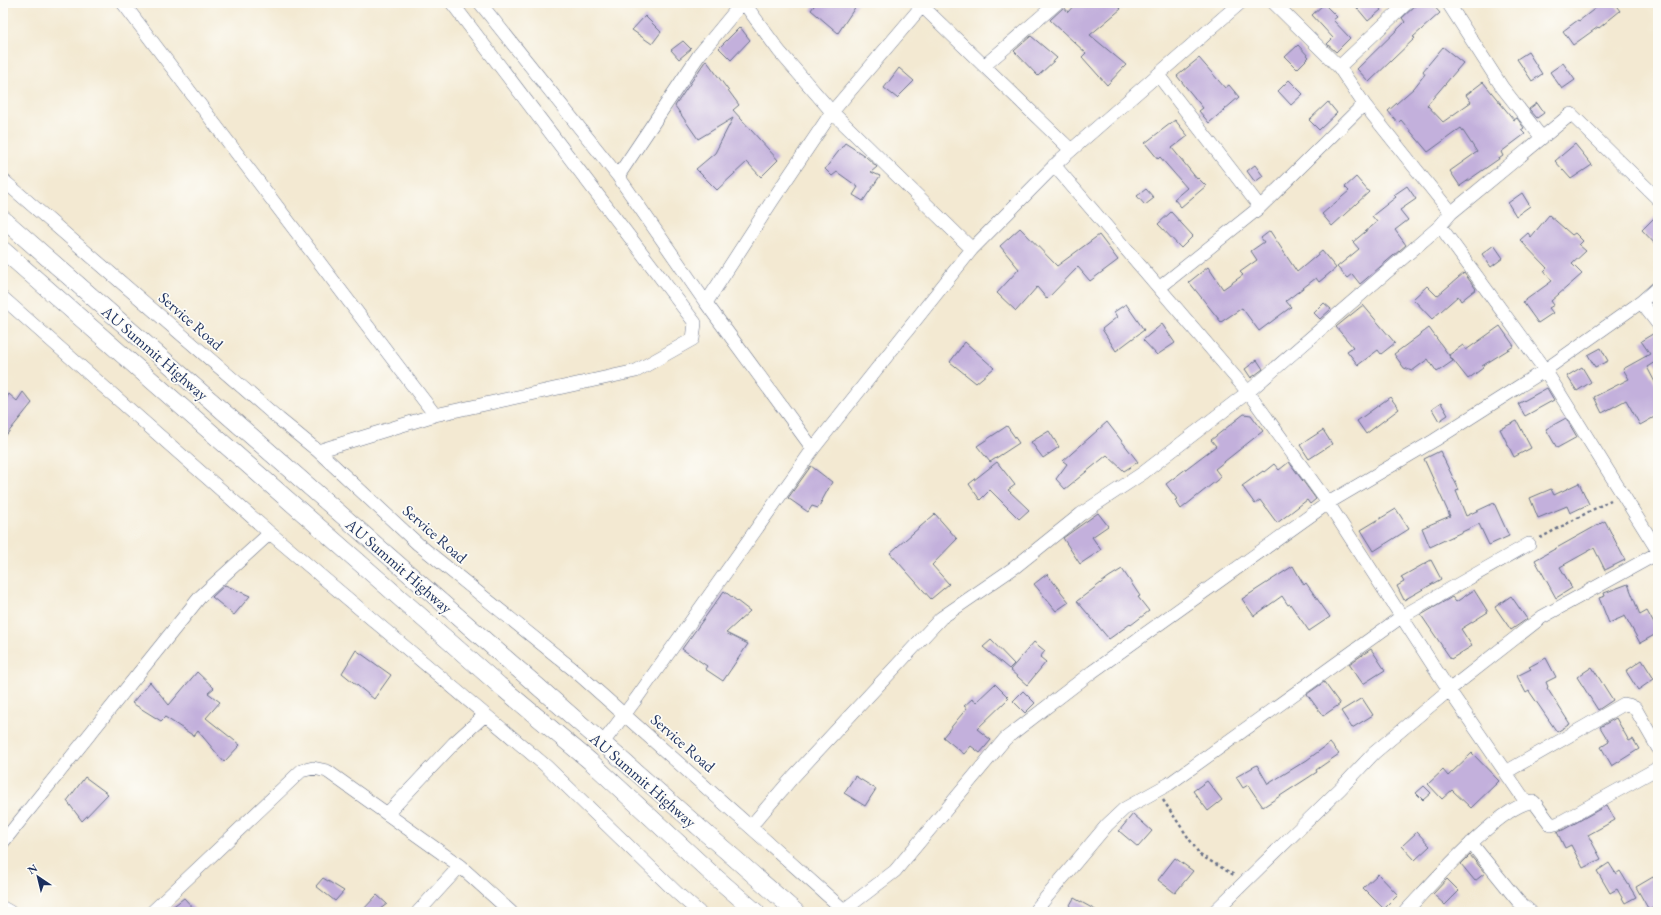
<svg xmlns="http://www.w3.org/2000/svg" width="1661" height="915" font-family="'EB Garamond',serif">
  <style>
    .building { fill: #c3b0dc }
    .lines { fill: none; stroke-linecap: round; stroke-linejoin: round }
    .minor-casing { stroke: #677087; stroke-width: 14 }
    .major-casing { stroke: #677087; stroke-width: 18 }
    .path { stroke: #677087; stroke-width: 2.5; stroke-dasharray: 3 3; stroke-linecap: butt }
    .minor { stroke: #fff; stroke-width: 13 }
    .major { stroke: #fff; stroke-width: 17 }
    .labels { text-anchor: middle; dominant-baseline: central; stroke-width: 3.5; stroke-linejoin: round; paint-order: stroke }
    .street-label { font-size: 16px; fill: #1b2f5e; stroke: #fdfcf7 }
  </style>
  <rect width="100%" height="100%" fill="#fdfcf7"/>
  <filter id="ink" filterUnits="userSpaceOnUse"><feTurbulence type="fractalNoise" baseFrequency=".025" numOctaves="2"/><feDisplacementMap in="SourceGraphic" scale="8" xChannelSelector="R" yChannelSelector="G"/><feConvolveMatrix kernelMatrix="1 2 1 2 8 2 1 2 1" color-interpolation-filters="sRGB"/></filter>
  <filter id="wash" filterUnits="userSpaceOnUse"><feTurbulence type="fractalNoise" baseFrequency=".012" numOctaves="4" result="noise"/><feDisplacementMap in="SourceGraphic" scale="16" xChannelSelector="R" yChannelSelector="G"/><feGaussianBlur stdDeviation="0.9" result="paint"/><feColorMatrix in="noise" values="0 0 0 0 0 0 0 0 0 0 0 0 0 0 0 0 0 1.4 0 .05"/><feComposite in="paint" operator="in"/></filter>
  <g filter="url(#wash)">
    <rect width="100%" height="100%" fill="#f3e9d2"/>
    <g id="blocks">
      <path class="building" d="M 816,3 L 858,3 L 838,33 L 811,10 Z
        M 1076,3 L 1115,3 L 1121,9 L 1090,35 L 1126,65 L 1107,85 L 1082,57 L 1086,53 L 1050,20 L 1064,7 L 1068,12 Z
        M 1353,3 L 1376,3 L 1381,10 L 1368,21 Z
        M 1418,3 L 1431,3 L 1440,13 L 1413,37 L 1415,38 L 1369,82 L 1357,69 L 1405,22 L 1402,18 Z
        M 1602,3 L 1614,3 L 1620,11 L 1599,28 L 1598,27 L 1573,45 L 1563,31 L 1578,20 L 1579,21 Z
        M 1324,4 L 1337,17 L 1333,20 L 1350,38 L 1336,52 L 1327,44 L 1333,38 L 1312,15 Z
        M 645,16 L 661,32 L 652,44 L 632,30 Z
        M 740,27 L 750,40 L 731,60 L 719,48 Z
        M 1031,36 L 1057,58 L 1038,76 L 1014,51 Z
        M 683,41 L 691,49 L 679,59 L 671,50 Z
        M 1298,45 L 1309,57 L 1297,69 L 1285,57 Z
        M 1443,47 L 1463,63 L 1427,105 L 1443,122 L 1471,102 L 1466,95 L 1483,82 L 1514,120 L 1517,118 L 1524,128 L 1521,130 L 1525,134 L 1501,152 L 1503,156 L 1460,186 L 1450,171 L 1477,152 L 1461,128 L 1428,152 L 1401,120 L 1398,123 L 1388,111 L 1414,88 L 1425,74 L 1423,71 Z
        M 1528,52 L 1542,74 L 1532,81 L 1517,59 Z
        M 1199,58 L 1225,88 L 1229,85 L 1239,97 L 1209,123 L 1199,111 L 1203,108 L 1177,76 Z
        M 706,60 L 739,105 L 733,110 L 778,160 L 761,177 L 747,162 L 717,190 L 696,169 L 715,153 L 733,118 L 698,139 L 675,106 Z
        M 1563,63 L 1575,80 L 1562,89 L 1550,72 Z
        M 899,68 L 914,81 L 897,98 L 884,88 Z
        M 1289,80 L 1303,94 L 1291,105 L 1278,91 Z
        M 1328,102 L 1337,113 L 1319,130 L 1309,120 Z
        M 1537,103 L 1544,113 L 1537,118 L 1529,109 Z
        M 1175,120 L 1188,136 L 1172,148 L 1197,179 L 1198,178 L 1206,186 L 1181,207 L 1174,199 L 1187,188 L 1160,157 L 1158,159 L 1145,143 Z
        M 845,143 L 865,156 L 877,167 L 871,172 L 880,176 L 863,201 L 853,195 L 858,187 L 837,172 L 832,176 L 825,169 Z
        M 1575,144 L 1592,165 L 1571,179 L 1555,161 Z
        M 1255,165 L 1263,176 L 1255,182 L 1247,171 Z
        M 1356,177 L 1369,192 L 1332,226 L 1322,214 L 1349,191 L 1345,187 Z
        M 1407,186 L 1416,199 L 1400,210 L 1408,220 L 1395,230 L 1406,245 L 1360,284 L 1352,274 L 1347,278 L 1337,267 L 1359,249 L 1353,242 L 1377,222 L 1372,216 L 1396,197 L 1394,195 Z
        M 1146,189 L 1154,198 L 1145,205 L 1137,196 Z
        M 1522,193 L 1530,206 L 1516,216 L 1508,203 Z
        M 1171,212 L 1193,236 L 1181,248 L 1158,224 Z
        M 1658,214 L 1658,247 L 1642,230 Z
        M 1549,215 L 1572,235 L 1575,233 L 1583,241 L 1579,245 L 1586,251 L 1572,264 L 1582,274 L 1551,301 L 1554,305 L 1549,308 L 1553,313 L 1538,323 L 1523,302 L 1552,281 L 1544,271 L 1547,268 L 1520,240 L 1528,233 L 1531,237 Z
        M 1020,228 L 1057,266 L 1099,235 L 1118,260 L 1090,281 L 1078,267 L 1047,299 L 1037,287 L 1016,311 L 997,293 L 1019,269 L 1000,246 Z
        M 1270,231 L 1297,272 L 1322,251 L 1336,268 L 1319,282 L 1316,278 L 1286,301 L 1291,307 L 1259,331 L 1242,308 L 1221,322 L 1189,282 L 1208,267 L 1223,289 L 1243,275 L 1240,272 L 1257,260 L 1251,251 L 1264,242 L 1261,238 Z
        M 1494,245 L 1503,258 L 1491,267 L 1482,254 Z
        M 1464,273 L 1476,289 L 1461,301 L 1458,296 L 1432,319 L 1413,299 L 1427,286 L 1437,296 Z
        M 1324,303 L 1331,309 L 1320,319 L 1314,313 Z
        M 1126,304 L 1144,330 L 1116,351 L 1102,329 L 1117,317 L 1114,312 Z
        M 1363,305 L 1395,343 L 1381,354 L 1378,350 L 1358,365 L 1347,351 L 1353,347 L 1336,327 Z
        M 1162,324 L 1175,343 L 1157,355 L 1143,340 Z
        M 1500,326 L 1514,346 L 1482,366 L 1483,368 L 1468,379 L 1449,355 L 1463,345 L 1466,350 Z
        M 1429,328 L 1453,361 L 1437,372 L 1428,359 L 1412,371 L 1404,368 L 1394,354 Z
        M 1656,332 L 1658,332 L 1658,366 L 1655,362 L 1647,367 L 1658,388 L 1658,415 L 1640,425 L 1626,400 L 1602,413 L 1594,397 L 1629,379 L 1623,369 L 1650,354 L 1641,341 Z
        M 965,342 L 994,368 L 976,383 L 950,362 Z
        M 1601,348 L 1608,361 L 1595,367 L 1588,355 Z
        M 1257,360 L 1263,369 L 1251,378 L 1245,369 Z
        M 1582,367 L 1591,382 L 1577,391 L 1567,376 Z
        M 1547,388 L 1554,400 L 1525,416 L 1518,404 Z
        M 23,392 L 32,403 L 3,439 L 3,404 L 9,394 L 17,401 Z
        M 1390,397 L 1399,409 L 1366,434 L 1357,421 Z
        M 1441,403 L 1448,415 L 1439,421 L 1432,409 Z
        M 1244,414 L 1251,415 L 1263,431 L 1215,469 L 1221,477 L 1181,509 L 1175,500 L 1177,499 L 1166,484 L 1216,446 L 1211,440 Z
        M 1566,418 L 1577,437 L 1557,448 L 1546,429 Z
        M 1517,421 L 1531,448 L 1514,457 L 1500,429 Z
        M 1107,422 L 1138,462 L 1124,471 L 1107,455 L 1065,489 L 1056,479 L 1067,464 L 1063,461 Z
        M 1007,426 L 1019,443 L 990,462 L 977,446 Z
        M 1323,430 L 1332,444 L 1309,459 L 1300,445 Z
        M 1049,431 L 1059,447 L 1043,458 L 1031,442 Z
        M 1440,451 L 1459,490 L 1456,491 L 1466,516 L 1494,503 L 1509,536 L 1489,545 L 1479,524 L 1430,547 L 1422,528 L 1450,516 L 1424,459 Z
        M 997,462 L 1015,485 L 1008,490 L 1029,510 L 1019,519 L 990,490 L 980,500 L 969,484 Z
        M 1289,462 L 1316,499 L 1310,504 L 1307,500 L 1277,523 L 1260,500 L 1255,504 L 1242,486 L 1263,471 L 1264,472 L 1274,464 L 1279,470 Z
        M 811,466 L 832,482 L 818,508 L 812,506 L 808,512 L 788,498 Z
        M 1579,483 L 1589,504 L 1570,513 L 1567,506 L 1538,518 L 1530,498 L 1551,489 L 1554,495 Z
        M 1396,509 L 1409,529 L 1374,551 L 1361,530 Z
        M 1098,513 L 1108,526 L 1092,537 L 1101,550 L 1080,564 L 1063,538 Z
        M 935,514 L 957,539 L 932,565 L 949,584 L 931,599 L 890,553 Z
        M 1605,521 L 1625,560 L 1605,570 L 1594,548 L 1560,567 L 1572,588 L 1556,598 L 1535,560 Z
        M 1431,560 L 1441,579 L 1404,600 L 1397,586 L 1404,582 L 1401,577 Z
        M 1293,566 L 1304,585 L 1306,583 L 1330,617 L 1309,631 L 1290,604 L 1288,605 L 1282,596 L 1254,616 L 1242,599 Z
        M 1122,569 L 1140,596 L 1138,597 L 1149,611 L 1131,625 L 1130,624 L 1109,639 L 1077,601 L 1109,577 Z
        M 1047,574 L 1069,602 L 1056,611 L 1034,584 Z
        M 1628,584 L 1640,615 L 1647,611 L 1658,631 L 1658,633 L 1640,643 L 1625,616 L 1609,623 L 1599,598 L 1605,596 L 1604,593 Z
        M 225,585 L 250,596 L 234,615 L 212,597 Z
        M 1474,590 L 1488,612 L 1461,629 L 1472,646 L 1451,659 L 1421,615 L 1452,597 L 1456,602 Z
        M 724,591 L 750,611 L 726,633 L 748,644 L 723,681 L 705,669 L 707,666 L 682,649 Z
        M 1511,596 L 1527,619 L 1511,630 L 1495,607 Z
        M 991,640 L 1014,664 L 1009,669 L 983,647 Z
        M 1034,642 L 1045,651 L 1040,657 L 1046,662 L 1027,685 L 1010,670 Z
        M 1371,649 L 1385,670 L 1363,684 L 1349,664 Z
        M 356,650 L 391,675 L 374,699 L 342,673 Z
        M 1546,658 L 1556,677 L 1546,682 L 1548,687 L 1547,688 L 1570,724 L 1557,732 L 1529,691 L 1526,693 L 1517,676 L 1531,669 L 1529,667 Z
        M 1642,660 L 1654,679 L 1638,690 L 1626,671 Z
        M 1592,667 L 1613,700 L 1598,710 L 1577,677 Z
        M 197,672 L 214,688 L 208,693 L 220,702 L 206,718 L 240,745 L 224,762 L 198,731 L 194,736 L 165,717 L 161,721 L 132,703 L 150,682 L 169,705 Z
        M 1324,682 L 1340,704 L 1323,716 L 1307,694 Z
        M 995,684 L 1009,698 L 977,729 L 991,740 L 980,753 L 971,746 L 964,754 L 943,737 L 967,708 L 964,706 L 972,699 L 976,702 Z
        M 1023,691 L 1035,703 L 1025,713 L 1013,701 Z
        M 1362,698 L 1373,715 L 1352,728 L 1341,711 Z
        M 1616,718 L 1629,741 L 1633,739 L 1639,749 L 1612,766 L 1601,747 L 1609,742 L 1600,727 Z
        M 1330,743 L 1339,754 L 1316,770 L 1317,772 L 1263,807 L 1248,785 L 1243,788 L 1236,777 L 1257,765 L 1268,784 L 1307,760 Z
        M 1472,753 L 1499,781 L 1471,808 L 1452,790 L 1442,799 L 1428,784 L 1443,770 L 1448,776 Z
        M 855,776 L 876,789 L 865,806 L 844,793 Z
        M 85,777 L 108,794 L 82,821 L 67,801 Z
        M 1207,781 L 1222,800 L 1208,811 L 1193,791 Z
        M 1424,786 L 1431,793 L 1423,800 L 1416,793 Z
        M 1607,805 L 1615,820 L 1588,835 L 1601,859 L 1583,868 L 1571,845 L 1565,848 L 1557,832 L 1563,830 Z
        M 1133,814 L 1152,831 L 1138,847 L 1119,831 Z
        M 1417,832 L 1430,846 L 1415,860 L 1402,846 Z
        M 1470,855 L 1485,873 L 1475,881 L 1461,864 Z
        M 1175,858 L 1193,871 L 1175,893 L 1158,880 Z
        M 1609,863 L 1616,874 L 1620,871 L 1636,897 L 1625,903 L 1617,889 L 1610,893 L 1597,871 Z
        M 1378,874 L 1398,895 L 1384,909 L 1363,888 Z
        M 1653,877 L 1658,885 L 1658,905 L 1649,910 L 1636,887 Z
        M 323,878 L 344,891 L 335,901 L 316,886 Z
        M 1447,879 L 1459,891 L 1445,905 L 1433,894 Z
        M 377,895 L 387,904 L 376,912 L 361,912 Z
        M 184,898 L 197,912 L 166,912 Z
        M 1074,898 L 1099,912 L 1066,912 Z"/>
    </g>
  </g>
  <g filter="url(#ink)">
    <use href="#blocks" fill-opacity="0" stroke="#677087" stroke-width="1"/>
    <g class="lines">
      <defs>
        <path id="minor" d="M 123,3 L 435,415 L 636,371 L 693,339 L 695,323 L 452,3
          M 480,3 L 618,176 L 706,303 L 813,449
          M 744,3 L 779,51 L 832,112 L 972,249
          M 919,3 L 1071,150
          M 1274,3 L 1339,67 L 1364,104 L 1451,213
          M 1448,3 L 1502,87 L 1542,138
          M 984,66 L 1057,3
          M 1339,67 L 1407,3
          M 1158,75 L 1260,207
          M 1054,165 L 1248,392 L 1328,503 L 1449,690 L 1526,802
          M 618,176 L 699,55 L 742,3
          M 3,180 L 279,419 L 318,451 L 418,544 L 574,670 L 846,912
          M 1440,226 L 1545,370 L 1658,551
          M 1159,288 L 1260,207 L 1364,104
          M 3,298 L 270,533 L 546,766 L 677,893 L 699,912
          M 1641,302 L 1658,324
          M 706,303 L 772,201 L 832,112 L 922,6
          M 318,451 L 435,415
          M 602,744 L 636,699 L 813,449 L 972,249 L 1061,159 L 1240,3
          M 1506,772 L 1624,704 L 1629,705 L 1635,708 L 1658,748
          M 388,813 L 454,743 L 485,715
          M 751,826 L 793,777 L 941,618 L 1015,567 L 1081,514 L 1143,473 L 1248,392 L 1440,226 L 1451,213 L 1571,114 L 1658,199
          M 3,842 L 200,597 L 270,533
          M 1471,843 L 1518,901 L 1531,912
          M 3,908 L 10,912
          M 844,910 L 895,871 L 1005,739 L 1092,672 L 1328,503 L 1435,440 L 1545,370 L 1641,302 L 1658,287
          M 152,912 L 301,771 L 313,768 L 327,771 L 460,866 L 511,912
          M 418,912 L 460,866
          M 1034,912 L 1107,825 L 1124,809 L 1169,784 L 1401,617 L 1529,544
          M 1214,912 L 1341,788 L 1374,753 L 1449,690 L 1542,617 L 1658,553
          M 1405,912 C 1428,888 1503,801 1534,802 L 1551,825 L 1559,823 L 1658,768"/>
        <path id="major" d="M 3,219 L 796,912
          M 3,250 L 499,685 L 591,762 L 712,874 L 756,912"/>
      </defs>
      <use href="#minor" class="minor-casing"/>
      <use href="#major" class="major-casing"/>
      <path class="path" d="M 1540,538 L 1611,500
        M 1163,800 L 1200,855 L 1234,875"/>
      <use href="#minor" class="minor"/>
      <use href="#major" class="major"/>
    </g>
  </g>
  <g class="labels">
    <g class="street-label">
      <text transform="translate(191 321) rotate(41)">Service Road</text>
      <text transform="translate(155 353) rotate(41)">AU Summit Highway</text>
      <text transform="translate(435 534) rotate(41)">Service Road</text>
      <text transform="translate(399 566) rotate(41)">AU Summit Highway</text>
      <text transform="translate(683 743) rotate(41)">Service Road</text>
      <text transform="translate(643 780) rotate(41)">AU Summit Highway</text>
    </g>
  </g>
  <rect width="1661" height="915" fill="none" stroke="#fdfcf7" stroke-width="16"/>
  <g transform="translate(38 877) rotate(325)" stroke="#fdfcf7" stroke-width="3" paint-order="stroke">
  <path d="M0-3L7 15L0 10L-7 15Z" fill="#1b2f5e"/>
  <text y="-6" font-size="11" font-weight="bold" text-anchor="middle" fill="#1b2f5e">N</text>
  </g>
</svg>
